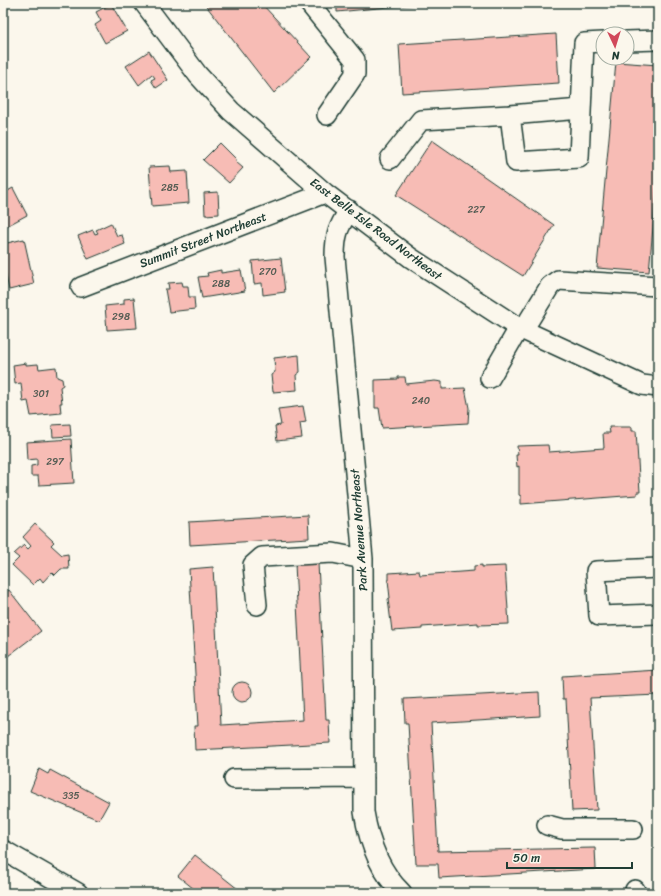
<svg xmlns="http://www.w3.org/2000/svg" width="661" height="896" font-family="Sriracha,sans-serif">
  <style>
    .built { fill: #fae5dc }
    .building { fill: #f7bcb5; stroke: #1f3d34 }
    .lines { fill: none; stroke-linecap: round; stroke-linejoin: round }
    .minor-casing { stroke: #1f3d34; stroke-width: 22 }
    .minor { stroke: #fbf7ec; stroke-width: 19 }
    .labels { text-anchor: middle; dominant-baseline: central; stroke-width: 3; stroke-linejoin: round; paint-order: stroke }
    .number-label { font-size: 10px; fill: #555d54 }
    .street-label { font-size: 12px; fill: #1f3d34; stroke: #fbf7ec }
  </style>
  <rect width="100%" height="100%" fill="#fbf7ec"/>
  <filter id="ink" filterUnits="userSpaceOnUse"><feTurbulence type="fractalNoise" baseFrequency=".025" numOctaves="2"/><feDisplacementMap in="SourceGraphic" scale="8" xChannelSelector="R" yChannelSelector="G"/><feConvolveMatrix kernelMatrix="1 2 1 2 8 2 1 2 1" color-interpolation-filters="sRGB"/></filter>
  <g filter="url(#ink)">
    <path class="built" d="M 456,3 L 658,3 L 658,6 L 455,8 Z"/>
    <path class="building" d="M 204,3 L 261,3 L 311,57 L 274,93 Z
      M 337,3 L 430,3 L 337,12 Z
      M 111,4 L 127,31 L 105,43 L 95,25 L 101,21 L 96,12 Z
      M 556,34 L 559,83 L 402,93 L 399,44 Z
      M 149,51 L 168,80 L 156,88 L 151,80 L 155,78 L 152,74 L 139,85 L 126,66 Z
      M 616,62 L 658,65 L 658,171 L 649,272 L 597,268 Z
      M 432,140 L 554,225 L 523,276 L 396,195 Z
      M 220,143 L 236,159 L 236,162 L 243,168 L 229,183 L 203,160 Z
      M 170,166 L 171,172 L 187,171 L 189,203 L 152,206 L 149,167 Z
      M 13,188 L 27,215 L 3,228 L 3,191 L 4,193 Z
      M 218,192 L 219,214 L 205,215 L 204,193 Z
      M 111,223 L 117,236 L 122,235 L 125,244 L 88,259 L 78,236 L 93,230 L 95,234 L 98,233 L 96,230 Z
      M 24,239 L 34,284 L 9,290 L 3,261 L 3,244 Z
      M 281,258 L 285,292 L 263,295 L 262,283 L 254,284 L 252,261 Z
      M 221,270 L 221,273 L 241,270 L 245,291 L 202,298 L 198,277 L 208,276 L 207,273 Z
      M 182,282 L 183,286 L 188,286 L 189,297 L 194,297 L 195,309 L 169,312 L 165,289 L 169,289 L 168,283 Z
      M 134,298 L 137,328 L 107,330 L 105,306 L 124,304 L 124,299 Z
      M 299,355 L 300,372 L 296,375 L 297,390 L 273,392 L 271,375 L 275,372 L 274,358 Z
      M 26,363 L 26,365 L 38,364 L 39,369 L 56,367 L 57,377 L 62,379 L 63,385 L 60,387 L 62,403 L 60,403 L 61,413 L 31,416 L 28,401 L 23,402 L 21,383 L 15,384 L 13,365 Z
      M 398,377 L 405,377 L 406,384 L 435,381 L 442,382 L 442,389 L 465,388 L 469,408 L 468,423 L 382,428 L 379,408 L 375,408 L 375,380 L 398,379 Z
      M 303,406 L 306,422 L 300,423 L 302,438 L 277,441 L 275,426 L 281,425 L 278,409 Z
      M 70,424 L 71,436 L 53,437 L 52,425 Z
      M 609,427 L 632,427 L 632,431 L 636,431 L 640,492 L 637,492 L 637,495 L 521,504 L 521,496 L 519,495 L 519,466 L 517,467 L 516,455 L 518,455 L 517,446 L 548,445 L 549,452 L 604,448 L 603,433 L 610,433 Z
      M 71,439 L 74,483 L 39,485 L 38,476 L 31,476 L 31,466 L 37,465 L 37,459 L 27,460 L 26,442 Z
      M 308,515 L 309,538 L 190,545 L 189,522 Z
      M 35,524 L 54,542 L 51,545 L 62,555 L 68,554 L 69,569 L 61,569 L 55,575 L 52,572 L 43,582 L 40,578 L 33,585 L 12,565 L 19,558 L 14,554 L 24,545 L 28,549 L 31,546 L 23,537 Z
      M 318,563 L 326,720 L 329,720 L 330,743 L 195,750 L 194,726 L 198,726 L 189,569 L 213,567 L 221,725 L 303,720 L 295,564 Z
      M 482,565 L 482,567 L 505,566 L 509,624 L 478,625 L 478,623 L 422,627 L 422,629 L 392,631 L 388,599 L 390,598 L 388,580 L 389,580 L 389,573 L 419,571 L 420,575 L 474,571 L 474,566 Z
      M 9,590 L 41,631 L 8,656 L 3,649 L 3,622 L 8,618 L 3,612 L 3,594 Z
      M 658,670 L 658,695 L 590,698 L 597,810 L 572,811 L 566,699 L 563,699 L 562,676 Z
      M232 692a10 10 0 1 1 20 0a10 10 0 1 1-20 0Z
      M 539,692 L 540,716 L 431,723 L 438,851 L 595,848 L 596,869 L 439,878 L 438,864 L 416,864 L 408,723 L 405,723 L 404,699 Z
      M 39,769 L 48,774 L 50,770 L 109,802 L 99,820 L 30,791 Z
      M 195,855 L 243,893 L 199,893 L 178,876 Z"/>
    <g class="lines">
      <defs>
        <path id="minor" d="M 144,3 L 198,75 L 231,111 L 325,193 L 411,258 L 519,328 L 642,385 L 658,387
          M 309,3 L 355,60 L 355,74 L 327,115
          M 627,41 L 658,40
          M 510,115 L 581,109
          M 390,159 L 421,120 L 510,115 L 516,162 L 579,158 L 584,43 L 603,42
          M 349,210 C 338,228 335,235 335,257 L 363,559 L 364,812 C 369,843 379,871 402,893
          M 81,287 L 325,193
          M 523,330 L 550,286 L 558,280 L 658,286
          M 490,378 L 519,328
          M 658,568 L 596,571 L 599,616 L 658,614
          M 257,605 L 253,565 L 262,557 L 333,553 L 363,559
          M 234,779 L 364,778
          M 547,825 L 562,829 L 633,829
          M 3,850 L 78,893
          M 635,890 L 635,893"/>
      </defs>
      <use href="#minor" class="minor-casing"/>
      <use href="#minor" class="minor"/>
    </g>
  </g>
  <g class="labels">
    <g class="number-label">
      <text x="170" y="188">285</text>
      <text x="476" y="210">227</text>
      <text x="268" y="272">270</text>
      <text x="221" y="284">288</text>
      <text x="121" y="317">298</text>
      <text x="41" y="394">301</text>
      <text x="421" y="401">240</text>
      <text x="55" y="462">297</text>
      <text x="71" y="796">335</text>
    </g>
    <g class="street-label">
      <text transform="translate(376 229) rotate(37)">East Belle Isle Road Northeast</text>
      <text transform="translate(203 240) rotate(-21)">Summit Street Northeast</text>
      <text transform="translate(359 530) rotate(-94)">Park Avenue Northeast</text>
    </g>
  </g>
  <rect width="661" height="896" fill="none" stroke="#fbf7ec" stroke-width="16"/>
  <rect x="8" y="8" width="645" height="880" fill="none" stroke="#1f3d34" stroke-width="1.5" filter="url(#ink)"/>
  <g transform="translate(615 46) rotate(176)"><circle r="19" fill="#fbf7ec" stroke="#a3ada2"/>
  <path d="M0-3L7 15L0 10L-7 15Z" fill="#d1495b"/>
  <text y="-6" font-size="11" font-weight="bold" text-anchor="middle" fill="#1f3d34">N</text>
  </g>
  <path d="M507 862v6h125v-6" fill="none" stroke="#1f3d34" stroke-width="2"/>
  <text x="513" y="862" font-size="12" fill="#1f3d34" stroke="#fbf7ec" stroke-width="3" paint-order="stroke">50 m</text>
</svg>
